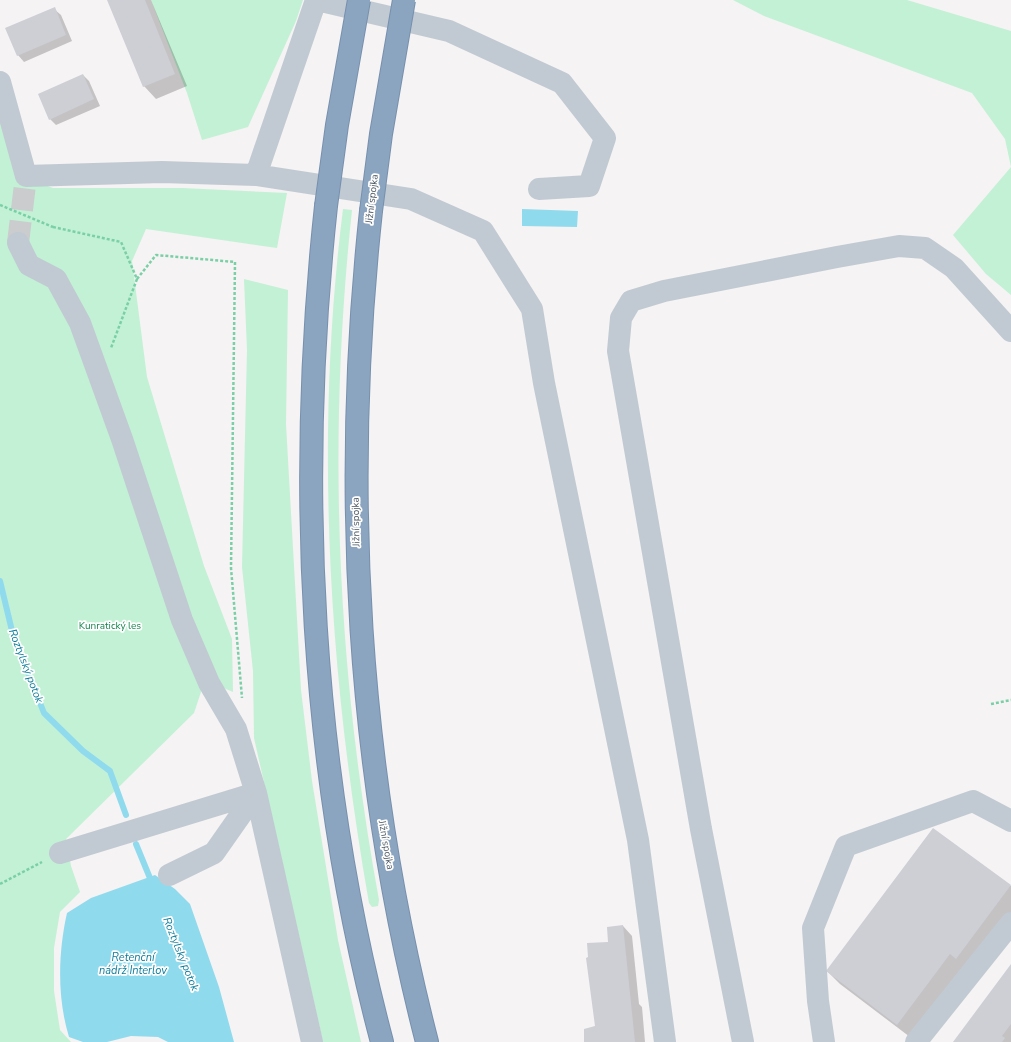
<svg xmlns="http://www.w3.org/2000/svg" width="1011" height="1042" font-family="'Nunito Sans',sans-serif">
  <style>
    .green { fill: #c3f1d5 }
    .water { fill: #90daee }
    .shadow { fill: #0003 }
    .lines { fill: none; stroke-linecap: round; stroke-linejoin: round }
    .stream { stroke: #90daee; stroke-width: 6 }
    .building { fill: #cdcfd5 }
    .minor-tunnel { stroke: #caccce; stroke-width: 22; stroke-dasharray: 22 11; stroke-linecap: butt }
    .highway-casing { stroke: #7690ad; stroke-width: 24 }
    .path { stroke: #7ad0a6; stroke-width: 2.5; stroke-dasharray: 3 2; stroke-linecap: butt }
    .minor { stroke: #c1cad2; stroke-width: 22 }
    .highway { stroke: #8ba5c1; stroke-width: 22 }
    .highway-bridge-casing { stroke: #7690ad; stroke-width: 24; stroke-linecap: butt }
    .path-bridge { stroke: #7ad0a6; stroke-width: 2.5; stroke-dasharray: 3 2; stroke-linecap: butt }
    .highway-bridge { stroke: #8ba5c1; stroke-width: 22 }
    .labels { text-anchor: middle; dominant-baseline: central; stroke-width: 3.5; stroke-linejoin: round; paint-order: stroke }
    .street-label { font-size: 10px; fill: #4a5661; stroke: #fff }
    .park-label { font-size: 10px; fill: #17864f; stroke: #fff }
    .water-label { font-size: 11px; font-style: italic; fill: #0c7c9b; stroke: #fff }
  </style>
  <rect width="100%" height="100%" fill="#f5f3f3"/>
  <path class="green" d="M 151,0 L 303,0 L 296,21 L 248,127 L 202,140 L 187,93 Z
    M 733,0 L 907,0 L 1011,31 L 1011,295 L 986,274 L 953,235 L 1011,167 L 1005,139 L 972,93 L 764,16 Z
    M 0,119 L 15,174 L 53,188 L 182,188 L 287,193 L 277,248 L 146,229 L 132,261 L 147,377 L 204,566 L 232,639 L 233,692 L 205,680 L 194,713 L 66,839 L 71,866 L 80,892 L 60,912 L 54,948 L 54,991 L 60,1030 L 71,1042 L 0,1042 Z
    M 343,209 L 352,210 C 327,442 337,671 379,900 L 378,906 L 372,907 L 369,903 C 329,675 314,440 343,209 Z
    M 244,279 L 288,290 L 286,424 L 301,690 L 312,781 L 338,940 L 361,1042 L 323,1042 L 254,738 L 253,671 L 242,567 L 247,350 Z"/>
  <path class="water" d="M 522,209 L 578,211 L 577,227 L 522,226 Z
    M 155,875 L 175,889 L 190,904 L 219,987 L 234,1042 L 168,1042 L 158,1037 L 131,1036 L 107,1042 L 83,1042 L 69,1037 C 57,998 58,953 67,913 L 91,898 Z"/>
  <path class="shadow" d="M 108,0 L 151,0 L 187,86 L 156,99 L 144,86 Z
    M 54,9 L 61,15 L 72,41 L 24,62 L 18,55 Z
    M 83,75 L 89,81 L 100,106 L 56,125 L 50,119 Z
    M 933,829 L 1011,886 L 1011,914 L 910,1037 L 840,984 L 827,971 Z
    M 623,926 L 632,936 L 639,1004 L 642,1007 L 645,1042 L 586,1042 L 596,1027 L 609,943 Z
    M 1011,966 L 1011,1042 L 955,1042 Z"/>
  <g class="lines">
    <path class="stream" d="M 0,581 L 13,635 L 44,713 L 83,751 L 110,771 L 126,815
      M 136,844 L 152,883"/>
  </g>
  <path class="building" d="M 107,0 L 145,0 L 175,74 L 143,87 Z
    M 55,7 L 66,35 L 17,56 L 5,28 Z
    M 83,74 L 94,99 L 49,120 L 38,94 Z
    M 933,828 L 1011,885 L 956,959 L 950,954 L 897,1025 L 826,971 Z
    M 623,925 L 635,1042 L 584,1042 L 584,1029 L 595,1026 L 586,958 L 588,957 L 587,943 L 608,942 L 607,927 Z
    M 1011,964 L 1011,1024 L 1002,1036 L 1005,1038 L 1002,1042 L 953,1042 Z"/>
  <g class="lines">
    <path class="minor-tunnel" d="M 18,243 L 26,176"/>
    <defs>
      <path id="highway" d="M 326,206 C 296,484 310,771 382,1042
        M 371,211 C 341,489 357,771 427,1042"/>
    </defs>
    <use href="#highway" class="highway-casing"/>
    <path class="path" d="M 53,227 L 121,242 L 137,279 L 111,348
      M 137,279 L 156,255 L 235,262 L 231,568 L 242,698
      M 991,704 L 1011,700
      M 0,884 L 42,862"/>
    <path class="minor" d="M 317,0 L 449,31 L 562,83 L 605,138 L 589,186 L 539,189
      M 0,82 L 26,176 L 162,172 L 256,175 L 411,199 L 483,231 L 532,309 L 544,383 L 638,840 L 665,1042
      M 256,175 L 316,0
      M 18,243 L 29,265 L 56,279 L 80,323 L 122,439 L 182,620 L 209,683 L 236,729 L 256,793 L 312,1042
      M 60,853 L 256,793
      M 169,875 L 214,853 L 256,793
      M 743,1042 L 701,829 L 618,351 L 621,318 L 631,301 L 664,291 L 837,257 L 899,246 L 925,248 L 954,268 L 1011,331
      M 824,1042 L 818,1001 L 813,928 L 846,846 L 973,801 L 1011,821
      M 916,1042 L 1011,923"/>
    <use href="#highway" class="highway"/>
    <defs>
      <path id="highway-bridge" d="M 326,206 L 337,125 L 359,0
        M 371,211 L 381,134 L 404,0"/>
    </defs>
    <use href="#highway-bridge" class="highway-bridge-casing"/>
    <path class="path-bridge" d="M 0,205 L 53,227"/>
    <use href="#highway-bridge" class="highway-bridge"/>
  </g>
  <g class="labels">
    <g class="street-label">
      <text transform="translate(372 199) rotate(-83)">Jižní spojka</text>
      <text transform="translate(356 522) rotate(-91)">Jižní spojka</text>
      <text transform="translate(386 845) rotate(80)">Jižní spojka</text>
    </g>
    <g class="park-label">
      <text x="110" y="626">Kunratický les</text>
    </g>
    <g class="water-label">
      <text transform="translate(26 666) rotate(69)">Roztylský potok</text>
      <text transform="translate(181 954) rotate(68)">Roztylský potok</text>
      <text x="133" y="957">Retenční<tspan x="133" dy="13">nádrž Interlov</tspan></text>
    </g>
  </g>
</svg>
